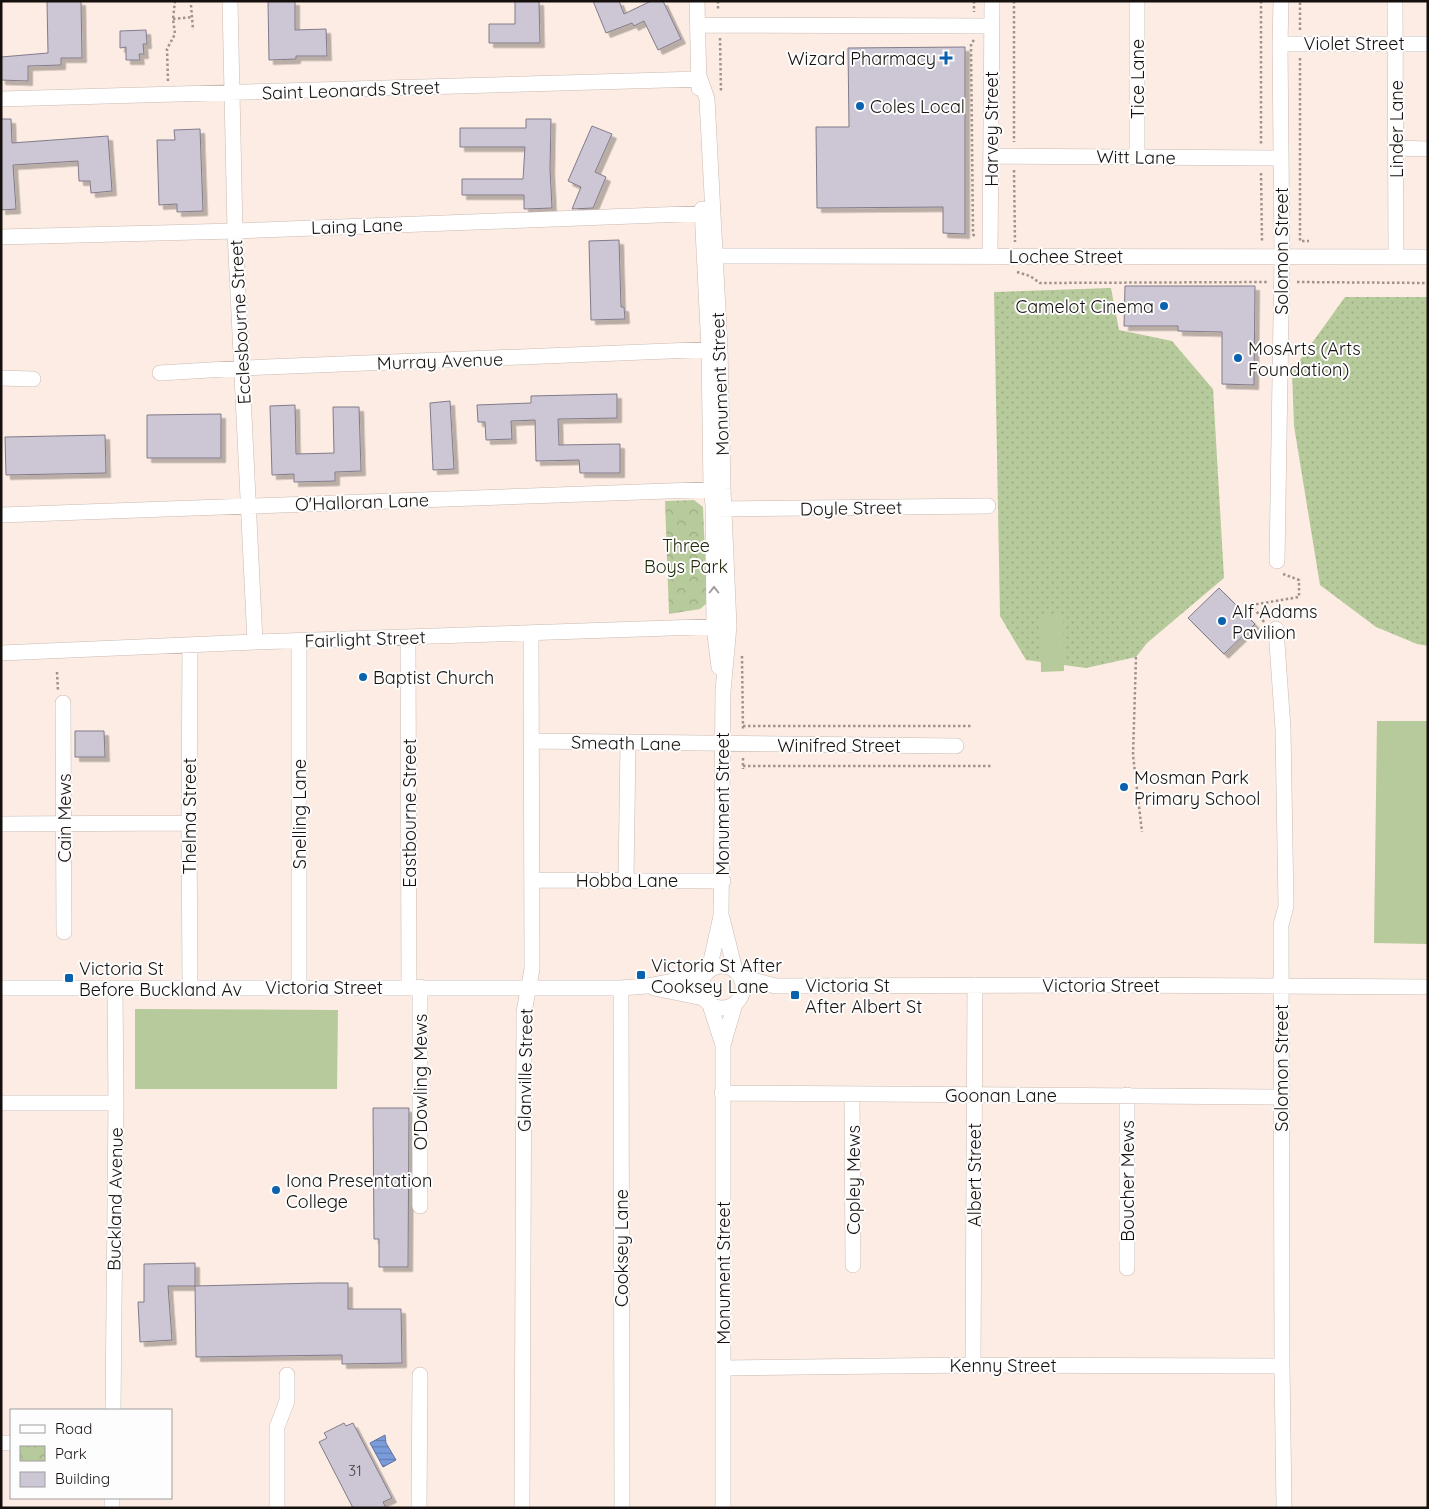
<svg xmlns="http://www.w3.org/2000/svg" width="1429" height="1509" font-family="Quicksand,sans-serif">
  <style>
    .grass { fill: url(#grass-dots) }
    .park { fill: url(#park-crowns) }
    .pitch { fill: #b7ca9b }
    .water { fill: url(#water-rules); stroke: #5c729e }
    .building { fill: #cdc6d5; stroke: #817b89; filter: url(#shadow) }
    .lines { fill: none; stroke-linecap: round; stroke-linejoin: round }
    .minor-casing { stroke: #cabab2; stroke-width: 16 }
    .path { stroke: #9f938c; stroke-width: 2.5; stroke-dasharray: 2.5 2.5; stroke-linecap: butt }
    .minor { stroke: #fff; stroke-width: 15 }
    .oneway { stroke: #a19f9e }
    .poi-dot { fill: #0a62af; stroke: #fdfdfd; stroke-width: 2 }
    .labels { text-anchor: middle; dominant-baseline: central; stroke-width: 4; stroke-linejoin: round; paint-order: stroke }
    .number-label { font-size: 15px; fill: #433e3f }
    .street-label { font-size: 18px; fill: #15100d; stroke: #fdfdfd }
    .poi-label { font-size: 18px; fill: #15100d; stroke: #fdfdfd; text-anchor: start }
    .park-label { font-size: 18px; fill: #232d0e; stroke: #fdfdfd }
  </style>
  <defs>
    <pattern id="grass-dots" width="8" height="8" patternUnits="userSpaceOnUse" patternTransform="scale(1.25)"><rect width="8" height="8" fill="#b7ca9b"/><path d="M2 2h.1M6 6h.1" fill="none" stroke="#9cac84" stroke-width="1.8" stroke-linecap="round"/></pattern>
    <pattern id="park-crowns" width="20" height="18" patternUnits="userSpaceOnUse" patternTransform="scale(1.25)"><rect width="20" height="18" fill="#b7ca9b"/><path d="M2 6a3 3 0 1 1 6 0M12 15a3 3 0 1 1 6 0" fill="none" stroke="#9cac84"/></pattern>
    <pattern id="water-rules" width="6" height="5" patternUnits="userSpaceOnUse" patternTransform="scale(1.25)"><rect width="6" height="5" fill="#7b9cdc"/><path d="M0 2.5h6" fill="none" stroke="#647eb1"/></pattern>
    <filter id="shadow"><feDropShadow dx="4.5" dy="4.5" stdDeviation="0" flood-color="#0004"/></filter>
  </defs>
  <rect width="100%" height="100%" fill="#fcece3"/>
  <path class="grass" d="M 1111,288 L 1119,330 L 1172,341 L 1213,389 L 1224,578 L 1147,643 L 1136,657 L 1086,668 L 1026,660 L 1000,616 L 994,292 Z
    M 1345,297 L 1428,297 L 1428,646 L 1417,644 L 1376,627 L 1320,585 L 1294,426 L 1292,371 Z"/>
  <path class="park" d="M 694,500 L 703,507 L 707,603 L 700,609 L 669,614 L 665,501 Z"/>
  <path class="pitch" d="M 1040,615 L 1063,615 L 1064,671 L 1041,672 Z
    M 1377,721 L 1428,721 L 1428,944 L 1374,943 Z
    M 135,1009 L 338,1010 L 337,1089 L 135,1089 Z"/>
  <path class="water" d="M 385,1435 L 386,1443 L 396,1460 L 383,1467 L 370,1443 Z"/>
  <path class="building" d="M 47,1 L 81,1 L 82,58 L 61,58 L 61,65 L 28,66 L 28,81 L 1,80 L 1,57 L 48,53 Z
    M 268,1 L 295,1 L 295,30 L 326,29 L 327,56 L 296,56 L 296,59 L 269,60 Z
    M 515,1 L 539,1 L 540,43 L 489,43 L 489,24 L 515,24 Z
    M 593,1 L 619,1 L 624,14 L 651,1 L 663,1 L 681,39 L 658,50 L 644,21 L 634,26 L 632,23 L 606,33 Z
    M 146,30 L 147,44 L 143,44 L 144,54 L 139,54 L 140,60 L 126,60 L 126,47 L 120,48 L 120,31 Z
    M 965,47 L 965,234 L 943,233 L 943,207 L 817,208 L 816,127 L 849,127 L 848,48 Z
    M 1,119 L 11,119 L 12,143 L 108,136 L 112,191 L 91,193 L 90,181 L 79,181 L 78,161 L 13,165 L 16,209 L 1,210 Z
    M 526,119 L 551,119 L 550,169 L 552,208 L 524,209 L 524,195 L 462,195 L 462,179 L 523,179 L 525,147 L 460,147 L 460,128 L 526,128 Z
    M 592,126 L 612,134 L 595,172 L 606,177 L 593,208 L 572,209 L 581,187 L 568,181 Z
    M 200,129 L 203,211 L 177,212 L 177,204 L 159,205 L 157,140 L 175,140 L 174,130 Z
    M 619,240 L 621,307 L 624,307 L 625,319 L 591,320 L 589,241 Z
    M 1125,286 L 1255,286 L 1254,385 L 1222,384 L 1222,332 L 1178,331 L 1178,326 L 1124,326 Z
    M 617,394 L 617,418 L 558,419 L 559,445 L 620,444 L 620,473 L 580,473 L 579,460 L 536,461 L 535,420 L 511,421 L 512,439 L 486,440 L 485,422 L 478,422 L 477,405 L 531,403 L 531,396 Z
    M 450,401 L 454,469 L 433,470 L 430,403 Z
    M 295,405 L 296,454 L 334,453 L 333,407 L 359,407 L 361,471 L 335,472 L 335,481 L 294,482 L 294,474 L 272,475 L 270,406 Z
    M 221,414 L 221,458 L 147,458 L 147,415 Z
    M 105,435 L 106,473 L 6,475 L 5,437 Z
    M 1219,588 L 1255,624 L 1224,654 L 1188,618 Z
    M 75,731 L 104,731 L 105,757 L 75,757 Z
    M 373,1108 L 409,1108 L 408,1267 L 379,1267 L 379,1239 L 374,1239 Z
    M 195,1263 L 195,1286 L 168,1286 L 172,1340 L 140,1342 L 138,1302 L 144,1302 L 144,1264 Z
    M 318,1283 L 348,1283 L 348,1309 L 401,1309 L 402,1363 L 342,1364 L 342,1355 L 196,1357 L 195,1286 Z
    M 344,1423 L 346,1426 L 353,1423 L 392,1498 L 383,1502 L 386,1508 L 353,1508 L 319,1442 L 327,1438 L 324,1433 Z"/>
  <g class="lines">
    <defs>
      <path id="minor" d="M 230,1 L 235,231 L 255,642
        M 697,1 L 699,88
        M 1395,1 L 1396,257
        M 698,25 L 992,26
        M 1280,44 L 1428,44
        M 700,79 L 707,99 L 720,349 L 723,489 L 729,626 L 723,691 L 721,916 L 709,970
        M 1,99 L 700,79
        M 1396,148 L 1428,149
        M 991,156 L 1281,158
        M 1137,156 L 1137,1
        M 702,209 L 709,350 L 711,489 L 713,504 L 714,627 L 719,667
        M 1,237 L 235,231 L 712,213
        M 704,256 L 1428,257
        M 990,256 L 992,1
        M 160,373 L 243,368 L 718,349
        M 1,378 L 33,379
        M 715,509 L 988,506
        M 1,515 L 723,489
        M 1277,561 L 1282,256 L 1280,44 L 1281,1
        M 1276,629 L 1283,729 L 1286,906 L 1281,925 L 1282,1366 L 1284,1508
        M 408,638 L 409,987
        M 299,641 L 299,987
        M 190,645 L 189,823 L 190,987
        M 1,653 L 255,642 L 729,626
        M 63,703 L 64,932
        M 531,741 L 956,746
        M 1,824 L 189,823
        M 532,880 L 723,881
        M 626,880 L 628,743
        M 722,918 L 735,970
        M701 987a21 21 0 1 1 42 0a21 21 0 1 1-42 0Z
        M 741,977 L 775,986 L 1106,985 L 1428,987
        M 1,988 L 621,988 L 647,986 L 704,975
        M 621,988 L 622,1508
        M 654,988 L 703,998
        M 710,1005 L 723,1045
        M 722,1093 L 1281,1097
        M 852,1094 L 853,1265
        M 1127,1095 L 1127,1268
        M 1,1103 L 116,1103
        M 420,1206 L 420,987
        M 973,1365 L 975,985
        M 724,1368 L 973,1365 L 1282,1366
        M 113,1410 L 116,1103 L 115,988
        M 1,1443 L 11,1443
        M 112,1508 L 112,1498
        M 277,1508 L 277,1427 L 287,1401 L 287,1375
        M 419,1508 L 420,1375
        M 522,1508 L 524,1012 L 532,969 L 531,633
        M 723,1508 L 723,1045 L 735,1004"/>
    </defs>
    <use href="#minor" class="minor-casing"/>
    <path class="path" d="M 718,1 L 718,10
      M 974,1 L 974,12
      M 1014,1 L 1014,142
      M 1261,1 L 1261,145
      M 191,5 L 193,30
      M 173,19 L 192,17
      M 1300,30 L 1300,1
      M 720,38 L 721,93
      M 974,40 L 971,44 L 973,234 L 975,237
      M 1300,58 L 1300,241 L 1309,241
      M 168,81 L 167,49 L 175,34 L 173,19 L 175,1
      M 1014,170 L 1015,242
      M 1261,173 L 1262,242
      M 1017,272 L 1030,276 L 1040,283 L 1269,282
      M 1297,282 L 1428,283
      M 1264,622 L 1252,605 L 1299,597 L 1299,580 L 1283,574
      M 742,656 L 743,730
      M 1136,657 L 1133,755 L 1142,832
      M 57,672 L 58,691
      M 743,726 L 971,726
      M 743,758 L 743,769
      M 743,766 L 993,766"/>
    <use href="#minor" class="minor"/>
  </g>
  <defs><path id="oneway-chevron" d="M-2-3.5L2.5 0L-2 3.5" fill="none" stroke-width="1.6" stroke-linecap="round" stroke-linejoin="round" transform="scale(1.25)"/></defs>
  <use class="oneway" href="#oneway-chevron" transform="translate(714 590) rotate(-90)"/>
  <g class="poi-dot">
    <path d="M943.5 50.5h5v5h5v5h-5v5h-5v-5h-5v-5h5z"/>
    <circle cx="860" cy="106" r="5"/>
    <circle cx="1164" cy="306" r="5"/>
    <circle cx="1238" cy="358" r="5"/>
    <circle cx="1222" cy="621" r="5"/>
    <circle cx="363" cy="677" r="5"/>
    <circle cx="1124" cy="787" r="5"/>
    <rect x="636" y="970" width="10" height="10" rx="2.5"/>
    <rect x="64" y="973" width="10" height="10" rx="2.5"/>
    <rect x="790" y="990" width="10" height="10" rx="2.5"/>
    <circle cx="276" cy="1190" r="5"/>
  </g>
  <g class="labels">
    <g class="number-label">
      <text x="355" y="1470">31</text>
    </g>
    <g class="street-label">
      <text x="1354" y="43">Violet Street</text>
      <text transform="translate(1137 79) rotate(-90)">Tice Lane</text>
      <text transform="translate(351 90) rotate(-2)">Saint Leonards Street</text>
      <text transform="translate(991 129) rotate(-90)">Harvey Street</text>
      <text transform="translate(1396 129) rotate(-90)">Linder Lane</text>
      <text transform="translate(1136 157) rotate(1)">Witt Lane</text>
      <text transform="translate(357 226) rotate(-2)">Laing Lane</text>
      <text transform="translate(1281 251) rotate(-90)">Solomon Street</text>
      <text x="1066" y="256">Lochee Street</text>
      <text transform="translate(240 322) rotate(-93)">Ecclesbourne Street</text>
      <text transform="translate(440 361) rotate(-2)">Murray Avenue</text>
      <text transform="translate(720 384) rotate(-92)">Monument Street</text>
      <text transform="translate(362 502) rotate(-2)">O'Halloran Lane</text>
      <text transform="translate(851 508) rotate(-1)">Doyle Street</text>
      <text transform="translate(365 639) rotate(-2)">Fairlight Street</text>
      <text transform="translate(626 743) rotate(1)">Smeath Lane</text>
      <text x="839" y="745">Winifred Street</text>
      <text transform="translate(722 804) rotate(-90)">Monument Street</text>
      <text transform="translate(409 813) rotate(-90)">Eastbourne Street</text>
      <text transform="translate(299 814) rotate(-90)">Snelling Lane</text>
      <text transform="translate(189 816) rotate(-90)">Thelma Street</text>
      <text transform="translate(64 818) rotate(-90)">Cain Mews</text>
      <text x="627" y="880">Hobba Lane</text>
      <text x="1101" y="985">Victoria Street</text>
      <text x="324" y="987">Victoria Street</text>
      <text transform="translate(1281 1068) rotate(-90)">Solomon Street</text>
      <text transform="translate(525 1070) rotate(-89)">Glanville Street</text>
      <text transform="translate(420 1082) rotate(-90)">O'Dowling Mews</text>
      <text x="1001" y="1095">Goonan Lane</text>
      <text transform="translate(974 1175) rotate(-90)">Albert Street</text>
      <text transform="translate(853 1180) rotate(-90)">Copley Mews</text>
      <text transform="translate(1127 1181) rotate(-90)">Boucher Mews</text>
      <text transform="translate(115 1199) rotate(-89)">Buckland Avenue</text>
      <text transform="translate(621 1248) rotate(-90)">Cooksey Lane</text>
      <text transform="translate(723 1273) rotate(-90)">Monument Street</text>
      <text x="1003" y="1365">Kenny Street</text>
    </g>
    <g class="poi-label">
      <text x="936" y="58" text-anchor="end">Wizard Pharmacy</text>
      <text x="870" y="106">Coles Local</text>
      <text x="1154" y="306" text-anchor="end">Camelot Cinema</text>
      <text x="1248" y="348">MosArts (Arts<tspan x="1248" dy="21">Foundation)</tspan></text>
      <text x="1232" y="611">Alf Adams<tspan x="1232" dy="21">Pavilion</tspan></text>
      <text x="373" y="677">Baptist Church</text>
      <text x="1134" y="777">Mosman Park<tspan x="1134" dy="21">Primary School</tspan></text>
      <text x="651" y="965">Victoria St After<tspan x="651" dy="21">Cooksey Lane</tspan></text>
      <text x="79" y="968">Victoria St<tspan x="79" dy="21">Before Buckland Av</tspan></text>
      <text x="805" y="985">Victoria St<tspan x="805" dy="21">After Albert St</tspan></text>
      <text x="286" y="1180">Iona Presentation<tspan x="286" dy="21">College</tspan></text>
    </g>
    <g class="park-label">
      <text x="686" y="545">Three<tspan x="686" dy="21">Boys Park</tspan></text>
    </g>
  </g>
  <rect width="1429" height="1509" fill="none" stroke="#15100d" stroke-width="5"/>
  <rect x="10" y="1409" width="162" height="90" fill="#fdfdfd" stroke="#a09e9d"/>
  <rect x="20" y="1425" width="25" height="8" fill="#ffffff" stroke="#a09e9d"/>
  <text x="55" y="1434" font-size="15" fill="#15100d">Road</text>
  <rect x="20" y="1446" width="25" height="15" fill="url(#park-crowns)" stroke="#a09e9d"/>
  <text x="55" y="1459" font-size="15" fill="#15100d">Park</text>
  <rect x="20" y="1472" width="25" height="15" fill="#cdc6d5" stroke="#a09e9d"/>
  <text x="55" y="1484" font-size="15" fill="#15100d">Building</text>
</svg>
